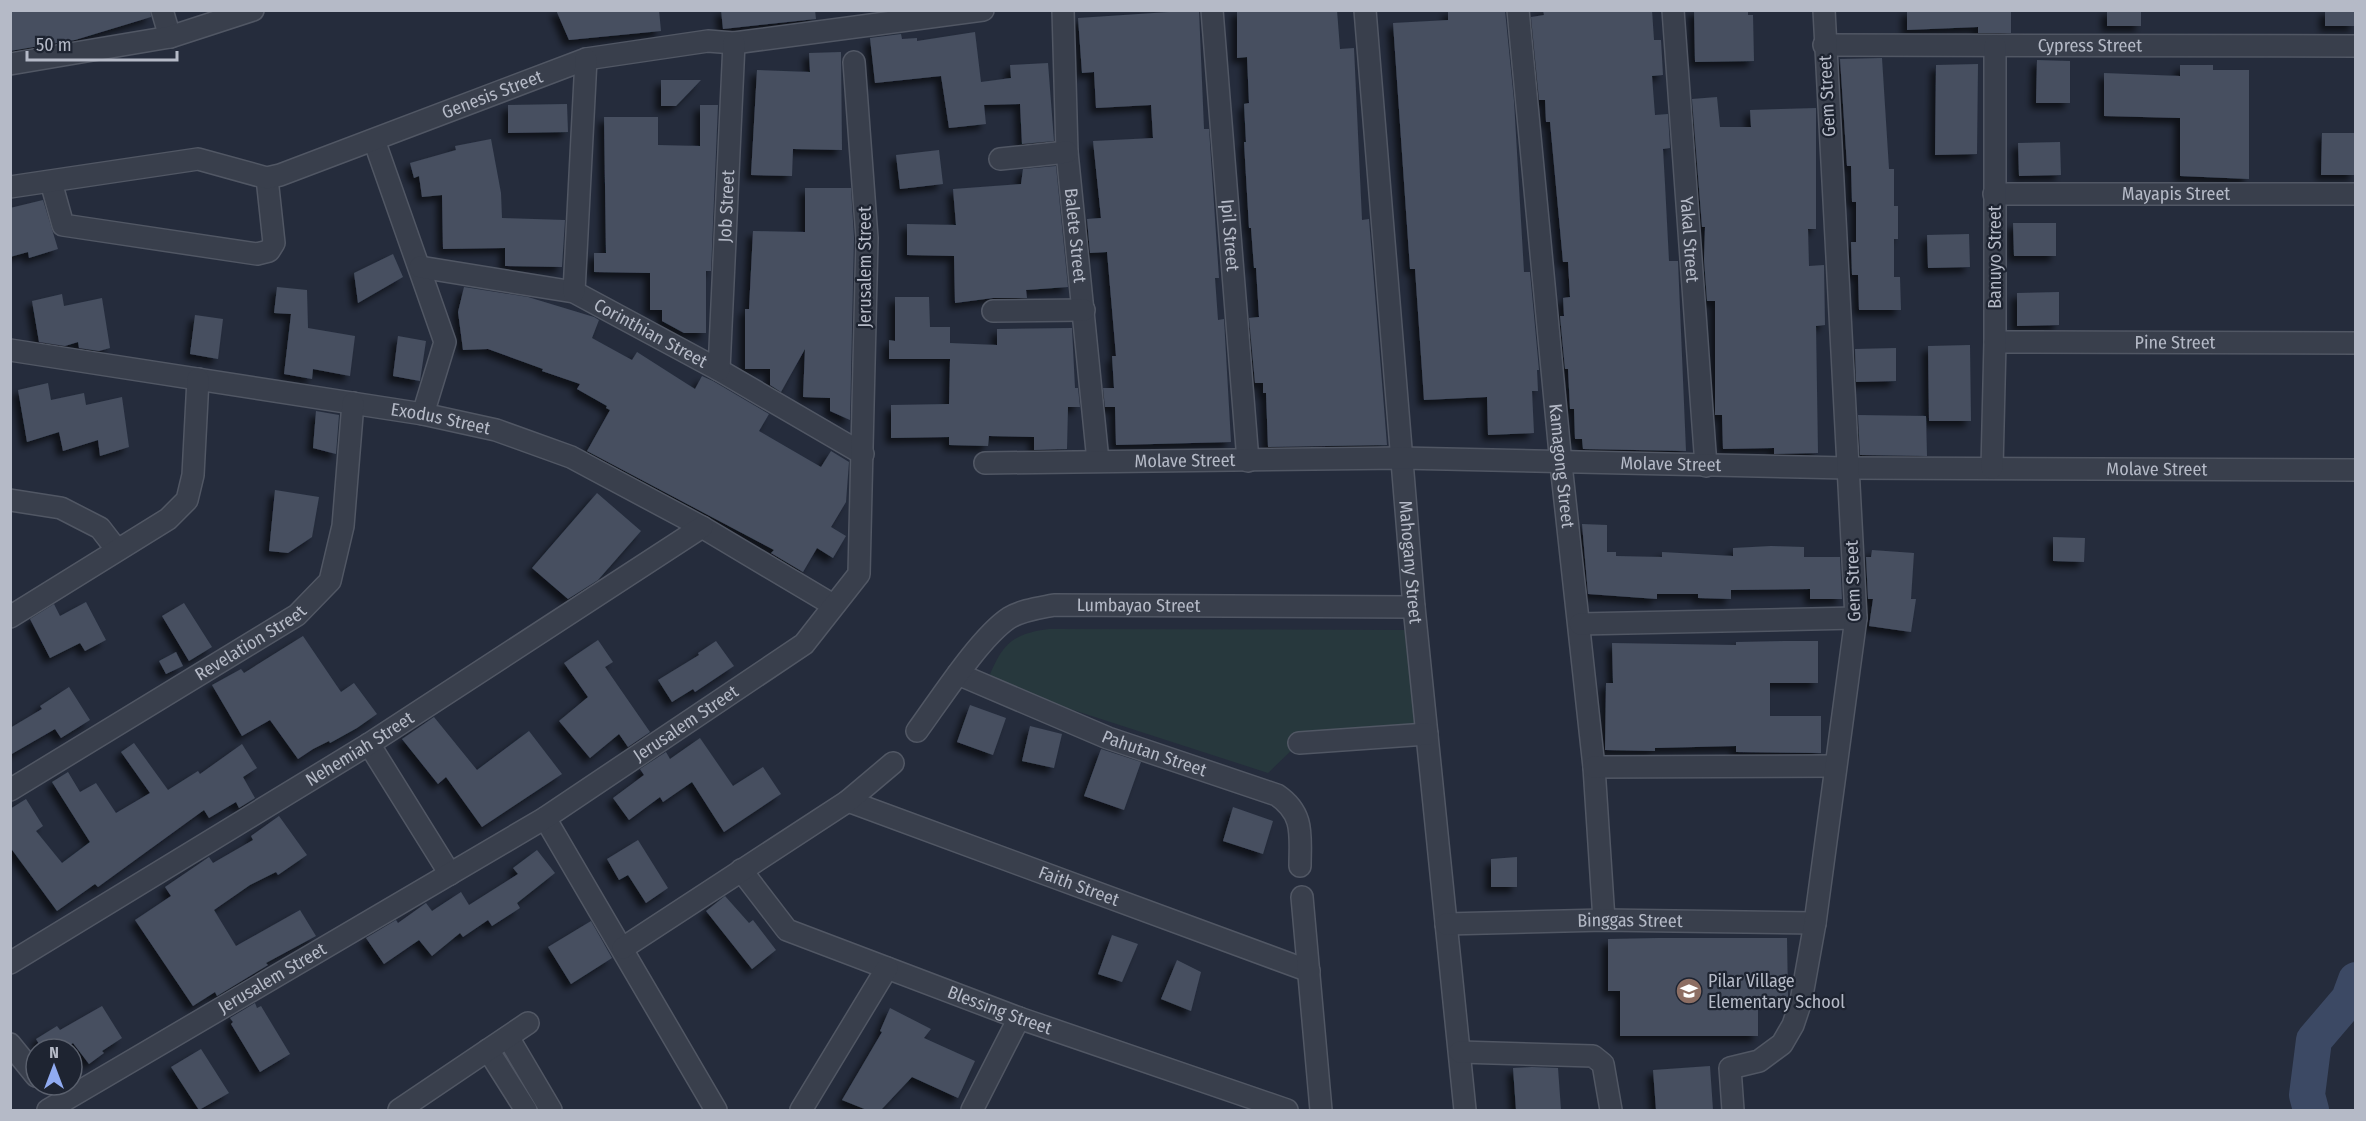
<svg xmlns="http://www.w3.org/2000/svg" width="2366" height="1121" font-family="'Fira Sans Condensed',sans-serif">
  <style>
    .green { fill: #27383d }
    .lines { fill: none; stroke-linecap: round; stroke-linejoin: round }
    .river { stroke: #3c4964; stroke-width: 36 }
    .building { fill: #464f60; filter: url(#shadow) }
    .minor-casing { stroke: #515764; stroke-width: 24 }
    .minor { stroke: #393f4c; stroke-width: 21 }
    .labels { text-anchor: middle; dominant-baseline: central; stroke-width: 4.5; stroke-linejoin: round; paint-order: stroke }
    .street-label { font-size: 18px; fill: #b5bac7; stroke: #1e2431 }
    .poi-label { font-size: 18px; fill: #b5bac7; stroke: #1e2431; text-anchor: start }
  </style>
  <defs>
    <filter id="shadow"><feDropShadow dx="-5.5" dy="5.5" stdDeviation="3" flood-color="#0009"/></filter>
  </defs>
  <rect width="100%" height="100%" fill="#252c3c"/>
  <path class="green" d="M 1049,629 L 1411,630 L 1422,739 L 1296,746 L 1268,773 L 987,682 C 1001,647 1009,634 1049,629 Z"/>
  <g class="lines">
    <path class="river" d="M 2311,1110 L 2307,1095 L 2314,1040 L 2349,999 L 2356,980"/>
  </g>
  <path class="building" d="M 10,10 L 150,10 L 151,17 L 75,40 L 10,51 Z
    M 556,10 L 659,10 L 661,31 L 569,40 Z
    M 721,10 L 815,10 L 816,19 L 723,29 Z
    M 1199,10 L 1204,129 L 1209,129 L 1219,278 L 1215,278 L 1218,320 L 1224,319 L 1231,442 L 1116,445 L 1115,407 L 1105,407 L 1103,388 L 1114,388 L 1112,356 L 1116,356 L 1107,252 L 1090,253 L 1087,219 L 1101,218 L 1093,141 L 1153,138 L 1151,105 L 1096,108 L 1094,72 L 1082,73 L 1078,18 Z
    M 1237,10 L 1337,10 L 1340,49 L 1354,48 L 1362,220 L 1369,219 L 1387,445 L 1268,447 L 1266,393 L 1263,393 L 1263,383 L 1255,383 L 1249,318 L 1259,317 L 1256,268 L 1254,268 L 1251,228 L 1249,228 L 1244,142 L 1246,142 L 1244,104 L 1249,103 L 1247,57 L 1237,58 Z
    M 1448,10 L 1505,10 L 1514,101 L 1524,272 L 1530,272 L 1539,370 L 1537,370 L 1538,391 L 1532,391 L 1534,433 L 1488,435 L 1487,397 L 1424,400 L 1415,269 L 1410,269 L 1393,23 L 1448,20 Z
    M 1543,10 L 1652,10 L 1654,40 L 1661,40 L 1663,75 L 1652,76 L 1655,115 L 1668,114 L 1670,148 L 1663,149 L 1665,184 L 1669,261 L 1678,261 L 1686,451 L 1583,449 L 1582,439 L 1575,439 L 1574,409 L 1570,409 L 1568,369 L 1565,369 L 1560,316 L 1564,316 L 1563,298 L 1570,297 L 1568,262 L 1563,262 L 1550,122 L 1546,122 L 1545,100 L 1539,100 L 1531,17 L 1544,15 Z
    M 1694,10 L 1748,10 L 1748,15 L 1753,15 L 1754,61 L 1695,62 Z
    M 1907,10 L 2011,10 L 2011,33 L 1978,33 L 1978,27 L 1907,30 Z
    M 2107,10 L 2141,10 L 2141,26 L 2107,26 Z
    M 2325,10 L 2355,10 L 2355,26 L 2325,26 Z
    M 975,32 L 981,82 L 1011,78 L 1010,65 L 1048,63 L 1054,141 L 1022,144 L 1020,104 L 984,105 L 986,124 L 949,128 L 941,76 L 875,83 L 870,38 L 901,34 L 902,39 L 917,38 L 917,41 Z
    M 841,52 L 842,150 L 793,149 L 792,176 L 751,175 L 757,70 L 810,72 L 809,53 Z
    M 1882,58 L 1889,169 L 1894,169 L 1894,206 L 1898,206 L 1898,239 L 1894,239 L 1894,277 L 1900,277 L 1901,310 L 1859,310 L 1858,275 L 1852,275 L 1851,242 L 1856,242 L 1856,202 L 1852,202 L 1851,166 L 1847,166 L 1840,59 Z
    M 2037,60 L 2070,61 L 2070,103 L 2036,103 Z
    M 1978,64 L 1977,154 L 1935,155 L 1936,65 Z
    M 2180,65 L 2213,65 L 2213,70 L 2249,70 L 2249,179 L 2180,176 L 2180,118 L 2104,116 L 2104,73 L 2180,76 Z
    M 661,80 L 701,80 L 676,106 L 661,106 Z
    M 1717,97 L 1720,127 L 1751,127 L 1750,110 L 1816,108 L 1816,229 L 1808,229 L 1809,266 L 1824,265 L 1825,325 L 1816,326 L 1818,453 L 1774,454 L 1774,448 L 1723,449 L 1722,415 L 1715,415 L 1715,301 L 1707,301 L 1704,259 L 1705,227 L 1702,227 L 1692,99 Z
    M 567,104 L 568,132 L 508,133 L 508,105 Z
    M 700,105 L 718,105 L 711,271 L 706,271 L 706,333 L 684,333 L 662,321 L 662,310 L 650,310 L 650,273 L 594,272 L 594,253 L 606,253 L 604,117 L 658,117 L 658,145 L 700,146 Z
    M 2322,133 L 2355,133 L 2355,175 L 2321,175 Z
    M 491,139 L 501,193 L 502,218 L 565,220 L 562,267 L 505,266 L 505,248 L 443,249 L 442,195 L 422,197 L 419,176 L 414,178 L 410,163 L 456,150 L 455,146 Z
    M 2060,142 L 2061,175 L 2019,176 L 2018,143 Z
    M 939,150 L 943,184 L 900,189 L 896,155 Z
    M 1056,166 L 1068,287 L 1026,290 L 1027,298 L 993,298 L 955,303 L 954,256 L 907,255 L 907,224 L 956,225 L 953,189 L 1021,184 L 1023,169 Z
    M 805,188 L 851,188 L 854,238 L 850,420 L 830,411 L 830,398 L 803,397 L 805,349 L 781,392 L 770,385 L 770,369 L 745,369 L 745,309 L 749,309 L 753,231 L 805,232 Z
    M 43,200 L 58,249 L 29,258 L 28,252 L 10,257 L 10,208 Z
    M 2013,223 L 2056,223 L 2056,256 L 2014,256 Z
    M 1969,234 L 1970,267 L 1928,268 L 1927,235 Z
    M 393,254 L 403,277 L 358,303 L 354,273 Z
    M 277,287 L 307,290 L 308,328 L 355,336 L 350,376 L 313,369 L 312,379 L 284,374 L 291,314 L 274,313 Z
    M 464,287 L 528,297 L 594,317 L 599,320 L 592,338 L 632,360 L 637,352 L 695,389 L 702,376 L 713,381 L 769,414 L 759,431 L 821,467 L 831,451 L 849,462 L 846,502 L 831,527 L 846,536 L 833,558 L 817,548 L 803,572 L 771,553 L 774,550 L 587,451 L 610,410 L 606,408 L 607,406 L 577,389 L 580,384 L 542,371 L 543,369 L 488,349 L 463,350 L 458,312 Z
    M 2059,292 L 2059,325 L 2017,326 L 2017,293 Z
    M 62,294 L 64,306 L 102,298 L 110,348 L 99,351 L 79,348 L 78,342 L 65,346 L 39,342 L 32,301 Z
    M 895,297 L 929,297 L 930,327 L 950,327 L 950,343 L 997,345 L 997,329 L 1072,328 L 1075,388 L 1078,388 L 1080,407 L 1068,407 L 1067,449 L 1034,450 L 1034,437 L 989,436 L 988,446 L 949,445 L 949,437 L 891,438 L 891,405 L 949,404 L 950,359 L 889,359 L 889,340 L 895,341 Z
    M 195,315 L 223,319 L 218,359 L 190,354 Z
    M 398,336 L 426,341 L 420,381 L 393,376 Z
    M 1970,345 L 1971,421 L 1929,421 L 1928,346 Z
    M 1896,348 L 1896,381 L 1856,382 L 1855,349 Z
    M 48,383 L 51,400 L 84,393 L 86,405 L 122,397 L 129,447 L 100,456 L 98,440 L 63,451 L 59,432 L 27,442 L 18,390 Z
    M 316,411 L 339,415 L 336,454 L 313,448 Z
    M 1858,415 L 1926,416 L 1927,456 L 1860,455 Z
    M 275,490 L 319,497 L 312,537 L 288,553 L 269,551 Z
    M 597,493 L 641,531 L 598,580 L 568,599 L 532,568 Z
    M 1582,524 L 1607,525 L 1607,552 L 1616,552 L 1616,556 L 1662,557 L 1662,552 L 1733,556 L 1733,548 L 1771,546 L 1804,547 L 1804,557 L 1840,557 L 1842,599 L 1810,599 L 1810,589 L 1731,590 L 1731,599 L 1698,598 L 1698,594 L 1657,594 L 1657,599 L 1588,594 Z
    M 2053,537 L 2085,538 L 2084,562 L 2053,561 Z
    M 1872,550 L 1914,553 L 1911,599 L 1916,599 L 1911,632 L 1869,626 L 1873,599 L 1868,599 L 1866,557 L 1871,557 Z
    M 86,602 L 106,640 L 85,651 L 80,643 L 50,658 L 30,619 L 54,604 L 60,616 Z
    M 184,603 L 212,647 L 189,661 L 162,616 Z
    M 303,636 L 341,692 L 354,683 L 377,714 L 357,728 L 330,743 L 329,741 L 313,749 L 298,759 L 270,720 L 242,736 L 212,685 L 241,669 L 244,673 Z
    M 598,640 L 613,662 L 605,667 L 650,732 L 628,747 L 619,734 L 590,758 L 559,721 L 588,697 L 564,663 Z
    M 716,641 L 734,666 L 695,692 L 693,689 L 672,702 L 658,680 L 699,655 L 698,653 Z
    M 1785,641 L 1818,641 L 1818,683 L 1770,683 L 1770,716 L 1821,716 L 1821,753 L 1736,752 L 1736,746 L 1655,748 L 1655,751 L 1605,750 L 1606,683 L 1613,683 L 1612,643 L 1736,645 L 1736,642 Z
    M 176,652 L 183,666 L 166,674 L 159,661 Z
    M 69,687 L 90,720 L 61,738 L 55,729 L 10,755 L 10,728 L 42,709 L 40,706 Z
    M 970,705 L 1006,718 L 993,755 L 957,742 Z
    M 434,717 L 477,770 L 529,731 L 562,774 L 482,827 L 446,777 L 438,784 L 402,739 Z
    M 1030,726 L 1062,734 L 1054,768 L 1022,761 Z
    M 700,738 L 733,786 L 763,767 L 781,794 L 724,832 L 692,782 L 663,802 L 660,797 L 629,820 L 613,798 L 644,775 L 640,769 L 666,752 L 670,759 Z
    M 134,743 L 168,790 L 198,771 L 200,774 L 242,744 L 257,768 L 243,777 L 255,798 L 239,808 L 236,802 L 209,818 L 204,810 L 98,887 L 95,884 L 57,911 L 10,847 L 10,809 L 26,799 L 43,826 L 36,831 L 62,863 L 90,842 L 52,782 L 68,772 L 80,792 L 96,783 L 116,813 L 150,793 L 121,752 Z
    M 1101,749 L 1141,762 L 1124,810 L 1084,796 Z
    M 1233,807 L 1273,821 L 1263,854 L 1223,841 Z
    M 279,816 L 307,855 L 278,875 L 276,872 L 250,885 L 214,910 L 236,946 L 300,910 L 316,936 L 266,963 L 268,965 L 217,996 L 215,992 L 193,1006 L 135,920 L 171,896 L 165,887 L 209,857 L 213,863 L 253,840 L 251,836 Z
    M 638,840 L 668,888 L 646,903 L 628,875 L 619,880 L 607,859 Z
    M 537,850 L 555,873 L 517,903 L 520,908 L 492,926 L 488,920 L 463,937 L 460,933 L 432,956 L 419,940 L 384,964 L 366,938 L 396,920 L 398,923 L 426,903 L 432,911 L 461,892 L 469,905 L 518,874 L 513,868 Z
    M 1517,857 L 1517,887 L 1491,887 L 1491,859 Z
    M 725,896 L 749,923 L 753,920 L 776,950 L 752,969 L 706,911 Z
    M 591,921 L 612,958 L 571,984 L 548,947 Z
    M 1112,935 L 1138,944 L 1122,982 L 1098,974 Z
    M 1658,938 L 1787,938 L 1788,997 L 1758,998 L 1758,1036 L 1620,1036 L 1620,991 L 1608,991 L 1608,939 Z
    M 1177,960 L 1201,972 L 1191,1011 L 1161,999 Z
    M 255,1003 L 257,1008 L 261,1006 L 290,1054 L 260,1072 L 231,1024 L 233,1022 L 230,1018 Z
    M 102,1006 L 122,1038 L 102,1051 L 104,1053 L 89,1064 L 73,1043 L 64,1049 L 42,1049 L 36,1039 L 57,1026 L 60,1030 Z
    M 890,1008 L 931,1029 L 924,1038 L 975,1061 L 958,1098 L 912,1077 L 881,1110 L 867,1110 L 842,1100 L 882,1032 L 880,1031 Z
    M 201,1049 L 229,1093 L 199,1110 L 171,1067 Z
    M 1710,1066 L 1713,1110 L 1656,1110 L 1653,1070 Z
    M 1532,1067 L 1558,1068 L 1561,1110 L 1516,1110 L 1513,1068 Z"/>
  <g class="lines">
    <defs>
      <g id="minor">
        <path d="M 162,10 L 170,37"/>
        <path id="s1" d="M 1063,10 L 1067,152 L 1098,461"/>
        <path id="s2" d="M 1212,10 L 1248,461"/>
        <path id="s3" d="M 1365,10 L 1414,607 L 1465,1110"/>
        <path id="s4" d="M 1518,10 L 1561,464 L 1594,767 L 1604,920"/>
        <path id="s5" d="M 1673,10 L 1706,466"/>
        <path id="s6" d="M 1824,45 L 2356,46"/>
        <path d="M 10,64 L 170,37 L 253,10"/>
        <path d="M 374,140 L 445,342 L 423,414"/>
        <path d="M 1000,159 L 1067,152"/>
        <path d="M 51,182 L 63,225 L 257,254 L 269,251 L 274,243 L 267,178"/>
        <path id="s7" d="M 10,187 L 198,159 L 267,178 L 280,175 L 586,59 L 708,41 L 734,43 L 983,10"/>
        <path id="s8" d="M 1994,194 L 2356,194"/>
        <path id="s9" d="M 420,267 L 574,292 L 719,370 L 863,454"/>
        <path d="M 574,292 L 586,59"/>
        <path d="M 993,311 L 1084,310"/>
        <path id="s10" d="M 1995,342 L 2356,343"/>
        <path id="s11" d="M 10,350 L 423,414 L 496,430 L 571,457 L 702,527 L 833,605"/>
        <path id="s12" d="M 719,370 L 734,43"/>
        <path id="s13" d="M 985,463 L 1401,458 L 1847,468 L 2356,470"/>
        <path d="M 1992,468 L 1995,342 L 1995,46"/>
        <path d="M 10,500 L 61,508 L 100,528 L 117,550"/>
        <path d="M 10,617 L 168,519 L 187,500 L 193,475 L 198,379"/>
        <path d="M 1580,624 L 1856,618"/>
        <path id="s14" d="M 958,674 L 1108,738 L 1277,795 C 1305,814 1300,836 1300,866"/>
        <path id="s15" d="M 917,731 C 939,701 980,637 1009,618 C 1022,610 1039,608 1054,605 L 1414,607"/>
        <path d="M 1299,743 L 1427,734"/>
        <path d="M 369,744 L 450,874"/>
        <path d="M 1594,767 L 1835,766"/>
        <path id="s16" d="M 10,790 L 297,615 L 330,581 L 343,526 L 353,403"/>
        <path id="s17" d="M 848,801 L 1309,971"/>
        <path d="M 545,818 L 716,1110"/>
        <path id="s18" d="M 741,870 L 787,930 L 1019,1018 L 1287,1110"/>
        <path d="M 1302,897 L 1321,1110"/>
        <path id="s19" d="M 1446,924 L 1604,920 L 1815,923"/>
        <path d="M 623,948 L 848,801 L 893,763"/>
        <path id="s20" d="M 10,963 L 369,744 L 702,527"/>
        <path d="M 508,1037 L 551,1110"/>
        <path d="M 10,1044 L 36,1076"/>
        <path d="M 488,1050 L 526,1110"/>
        <path d="M 1460,1052 L 1593,1056 L 1603,1064 L 1611,1110"/>
        <path id="s21" d="M 48,1110 L 545,818 L 804,644 L 859,574 L 867,238 L 854,62"/>
        <path d="M 399,1110 L 528,1023"/>
        <path d="M 801,1110 L 887,968"/>
        <path d="M 972,1110 L 1019,1018"/>
        <path d="M 1733,1110 L 1730,1068 L 1759,1061 L 1782,1044 L 1793,1025 L 1801,1001 L 1815,923 L 1856,618 L 1824,10"/>
      </g>
    </defs>
    <use href="#minor" class="minor-casing"/>
    <use href="#minor" class="minor"/>
  </g>
  <defs>
    <symbol id="school-disc" viewBox="-11 -11 22 22"><circle r="9.5" fill="#8d6e63" stroke="#1e2431"/><path d="M0-5L7-2L0 1L-7-2ZM-4 1L0 2.5L4 1V4Q0 6-4 4Z" fill="#fff"/></symbol>
  </defs>
  <g fill-rule="evenodd">
    <use href="#school-disc" x="1674" y="976" width="30" height="30"/>
  </g>
  <g class="labels">
    <g class="street-label">
      <text stroke="none"><textPath href="#s6" startOffset="266">Cypress Street</textPath></text>
      <text stroke="none"><textPath href="#s7" startOffset="502">Genesis Street</textPath></text>
      <text transform="translate(1827 96) rotate(-93)">Gem Street</text>
      <text stroke="none"><textPath href="#s8" startOffset="182">Mayapis Street</textPath></text>
      <text stroke="none"><textPath href="#s12" startOffset="164">Job Street</textPath></text>
      <text stroke="none"><textPath href="#s1" startOffset="226">Balete Street</textPath></text>
      <text stroke="none"><textPath href="#s2" startOffset="226">Ipil Street</textPath></text>
      <text stroke="none"><textPath href="#s5" startOffset="230">Yakal Street</textPath></text>
      <text transform="translate(1995 257) rotate(-90)">Banuyo Street</text>
      <text transform="translate(865 267) rotate(-90)">Jerusalem Street</text>
      <text stroke="none"><textPath href="#s9" startOffset="243">Corinthian Street</textPath></text>
      <text stroke="none"><textPath href="#s10" startOffset="180">Pine Street</textPath></text>
      <text stroke="none"><textPath href="#s11" startOffset="436">Exodus Street</textPath></text>
      <text stroke="none"><textPath href="#s13" startOffset="200">Molave Street</textPath></text>
      <text stroke="none"><textPath href="#s4" startOffset="458">Kamagong Street</textPath></text>
      <text stroke="none"><textPath href="#s13" startOffset="686">Molave Street</textPath></text>
      <text stroke="none"><textPath href="#s13" startOffset="1172">Molave Street</textPath></text>
      <text stroke="none"><textPath href="#s3" startOffset="554">Mahogany Street</textPath></text>
      <text transform="translate(1853 581) rotate(-92)">Gem Street</text>
      <text stroke="none"><textPath href="#s15" startOffset="278">Lumbayao Street</textPath></text>
      <text stroke="none"><textPath href="#s16" startOffset="282">Revelation Street</textPath></text>
      <text stroke="none"><textPath href="#s21" startOffset="746">Jerusalem Street</textPath></text>
      <text stroke="none"><textPath href="#s20" startOffset="410">Nehemiah Street</textPath></text>
      <text stroke="none"><textPath href="#s14" startOffset="212">Pahutan Street</textPath></text>
      <text stroke="none"><textPath href="#s17" startOffset="246">Faith Street</textPath></text>
      <text stroke="none"><textPath href="#s19" startOffset="184">Binggas Street</textPath></text>
      <text stroke="none"><textPath href="#s21" startOffset="260">Jerusalem Street</textPath></text>
      <text stroke="none"><textPath href="#s18" startOffset="303">Blessing Street</textPath></text>
    </g>
    <g class="poi-label">
      <text x="1708" y="981">Pilar Village<tspan x="1708" dy="21">Elementary School</tspan></text>
    </g>
  </g>
  <rect width="2366" height="1121" fill="none" stroke="#b5bac7" stroke-width="24"/>
  <g transform="translate(54 1067)"><circle r="28" fill="#1e2431" stroke="#5a606d" stroke-width="1.5"/>
  <path d="M0-4.5L10 22L0 15L-10 22Z" fill="#90abf1"/>
  <text y="-9" font-size="16" font-weight="bold" text-anchor="middle" fill="#b5bac7">N</text>
  </g>
  <path d="M27 51v9h150v-9" fill="none" stroke="#b5bac7" stroke-width="3"/>
  <text x="36" y="51" font-size="18" fill="#b5bac7" stroke="#1e2431" stroke-width="4.5" paint-order="stroke">50 m</text>
</svg>
